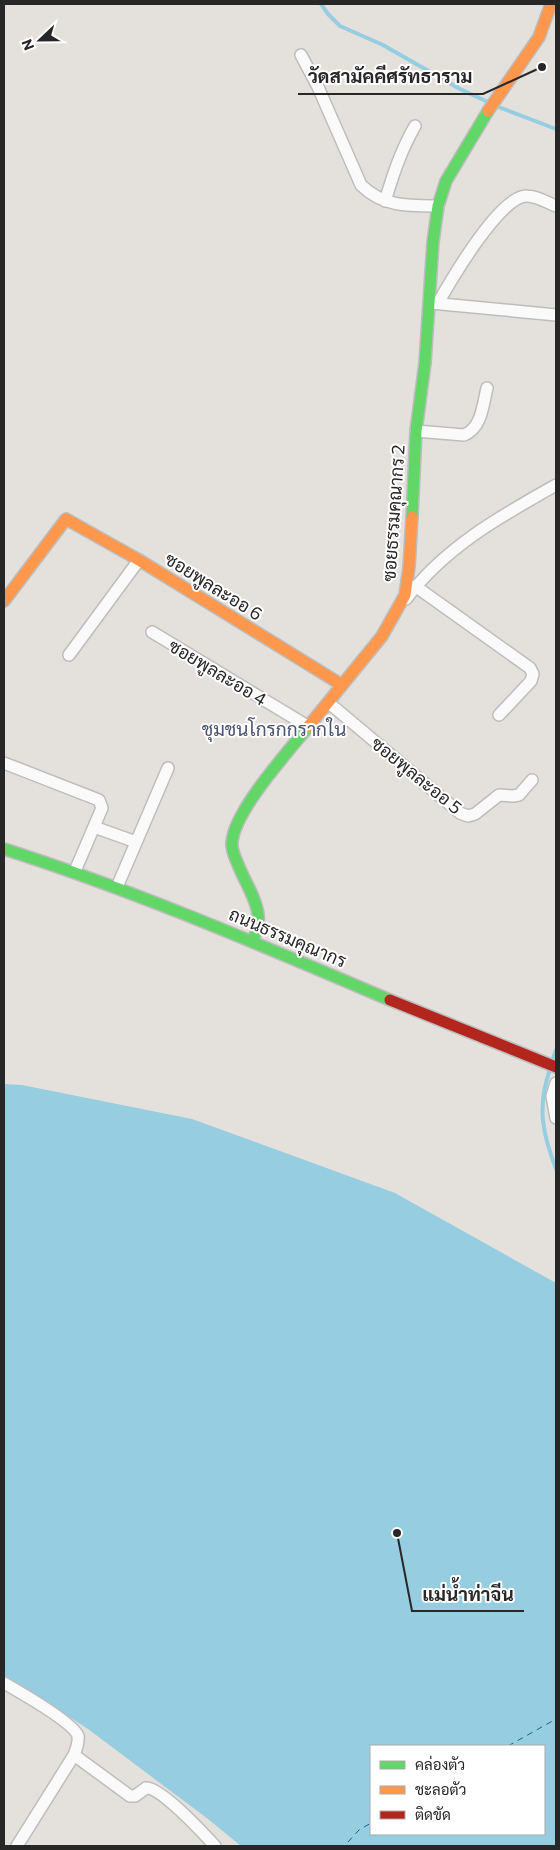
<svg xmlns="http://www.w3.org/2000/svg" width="560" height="1850" font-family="Commissioner,Sarabun,sans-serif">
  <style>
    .water { fill: #96cde0; fill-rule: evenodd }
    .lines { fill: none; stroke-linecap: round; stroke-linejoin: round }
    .stream { stroke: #96cde0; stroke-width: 4 }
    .ferry { stroke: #196388; stroke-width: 1; stroke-dasharray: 6 5; stroke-linecap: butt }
    .street-casing { stroke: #bebdbe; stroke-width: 14 }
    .fast-casing { stroke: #bebdbe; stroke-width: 14 }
    .slow-casing { stroke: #bebdbe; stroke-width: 14 }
    .jam-casing { stroke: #bebdbe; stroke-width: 14 }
    .street { stroke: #fbfafa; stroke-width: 11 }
    .fast { stroke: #63d668; stroke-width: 11 }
    .slow { stroke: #ff974d; stroke-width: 11 }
    .jam { stroke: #b3261e; stroke-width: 11 }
    .labels { text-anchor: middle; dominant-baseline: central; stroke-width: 4; stroke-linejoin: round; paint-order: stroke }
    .street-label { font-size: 18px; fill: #272727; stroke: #fff }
    .neighbourhood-label { font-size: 19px; fill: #4c5372; stroke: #fff }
    .leader { fill: none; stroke: #272727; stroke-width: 2 }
    .callout-dot { fill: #272727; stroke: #fff; stroke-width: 2 }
    .callout-label { font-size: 19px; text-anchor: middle; font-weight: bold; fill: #272727; stroke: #fff; stroke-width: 4; stroke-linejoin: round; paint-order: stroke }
  </style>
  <rect width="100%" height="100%" fill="#e4e1dc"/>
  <path class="water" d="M 4,1084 L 22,1085 L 192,1119 L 395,1193 L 556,1283 L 556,1846 L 241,1846 L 208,1819 L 88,1729 L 4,1675 ZM 371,1746 L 544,1746 L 544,1834 L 371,1834 Z"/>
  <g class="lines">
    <path class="stream" d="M 321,4 L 328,14 L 340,26 L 383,45 L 460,89 L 488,102
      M 496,106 L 556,129
      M 552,1062 L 556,1050
      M 550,1069 C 537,1107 542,1132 556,1169"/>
    <path class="ferry" d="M 508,1746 L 556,1719
      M 348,1842 L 359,1830 L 371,1823"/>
    <defs>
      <path id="street" d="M 301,55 L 318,87 L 361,185 C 383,207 409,206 438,206
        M 385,201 C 393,175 401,150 415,126
        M 431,303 L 556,315
        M 438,303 C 450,282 501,194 527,196 C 537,196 548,203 556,206
        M 416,431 L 464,435 C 482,428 483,404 487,388
        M 415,586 L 530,668 L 533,674 L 531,681 L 499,715
        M 406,599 C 445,547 501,516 556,485
        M 152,632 L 309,727
        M 69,655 L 139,560
        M 329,703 L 460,813 L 468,816 L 475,814 L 499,795 L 513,796 L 519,795 L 532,780
        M 4,763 L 99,800 L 102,808 L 75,871
        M 94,827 L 136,842
        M 117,887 L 168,768
        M 556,1083 L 552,1096 L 556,1118
        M 4,1683 C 18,1691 74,1723 78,1736 C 79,1742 76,1750 74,1755 L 17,1846
        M 74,1755 L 130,1796 L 135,1796 L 146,1788 C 160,1786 204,1834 215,1846"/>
      <path id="fast" d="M 412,517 L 416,431 L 425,363 L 433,242 L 438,206 L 446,181 L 488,111
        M 4,849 C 136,891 263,946 390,1000
        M 253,940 C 255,935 257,930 258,925 C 261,906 246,884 239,867 C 236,859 231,851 232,842 C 235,810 287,753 308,727"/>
      <path id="slow" d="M 488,111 L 539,37 L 551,4
        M 4,601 L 66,519 L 139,560 L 342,685
        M 308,727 L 382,636 L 405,595 L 409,567 L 412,517"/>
      <path id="jam" d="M 390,1000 L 556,1067"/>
    </defs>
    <use href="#street" class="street-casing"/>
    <use href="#fast" class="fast-casing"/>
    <use href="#slow" class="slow-casing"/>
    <use href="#jam" class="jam-casing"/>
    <use href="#street" class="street"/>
    <use href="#fast" class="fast"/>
    <use href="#slow" class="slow"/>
    <use href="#jam" class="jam"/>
  </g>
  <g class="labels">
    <g class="street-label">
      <text transform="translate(393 513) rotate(-86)">ซอยธรรมคุณากร 2</text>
      <text transform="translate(214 586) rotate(32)">ซอยพูลละออ 6</text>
      <text transform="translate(218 672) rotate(31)">ซอยพูลละออ 4</text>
      <text transform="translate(417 775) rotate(39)">ซอยพูลละออ 5</text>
      <text transform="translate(288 937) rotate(23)">ถนนธรรมคุณากร</text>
    </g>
    <g class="neighbourhood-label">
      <text x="274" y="728">ชุมชนโกรกกรากใน</text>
    </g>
  </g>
  <path class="leader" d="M542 67L483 94H298M397 1533L412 1611H524"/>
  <g class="callout-dot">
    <circle cx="542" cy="67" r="5"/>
    <circle cx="397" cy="1533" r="5"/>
  </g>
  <g class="callout-label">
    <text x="390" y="83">วัดสามัคคีศรัทธาราม</text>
    <text x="468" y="1601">แม่น้ำท่าจีน</text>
  </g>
  <rect width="560" height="1850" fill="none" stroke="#272727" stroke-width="10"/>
  <rect x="370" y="1745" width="175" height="90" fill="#ffffff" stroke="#a9a9a9"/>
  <rect x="380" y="1761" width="25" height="8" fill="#63d668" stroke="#a9a9a9"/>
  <text x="415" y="1770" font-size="15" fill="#272727">คล่องตัว</text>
  <rect x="380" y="1786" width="25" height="8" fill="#ff974d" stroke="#a9a9a9"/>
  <text x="415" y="1795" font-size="15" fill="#272727">ชะลอตัว</text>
  <rect x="380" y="1811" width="25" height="8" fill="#b3261e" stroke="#a9a9a9"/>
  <text x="415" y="1820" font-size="15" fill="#272727">ติดขัด</text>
  <g transform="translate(40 40) rotate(248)" stroke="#ffffff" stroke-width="4" paint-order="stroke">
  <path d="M0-4L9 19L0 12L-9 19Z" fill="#272727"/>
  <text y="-8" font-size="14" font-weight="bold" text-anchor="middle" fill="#272727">N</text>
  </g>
</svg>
